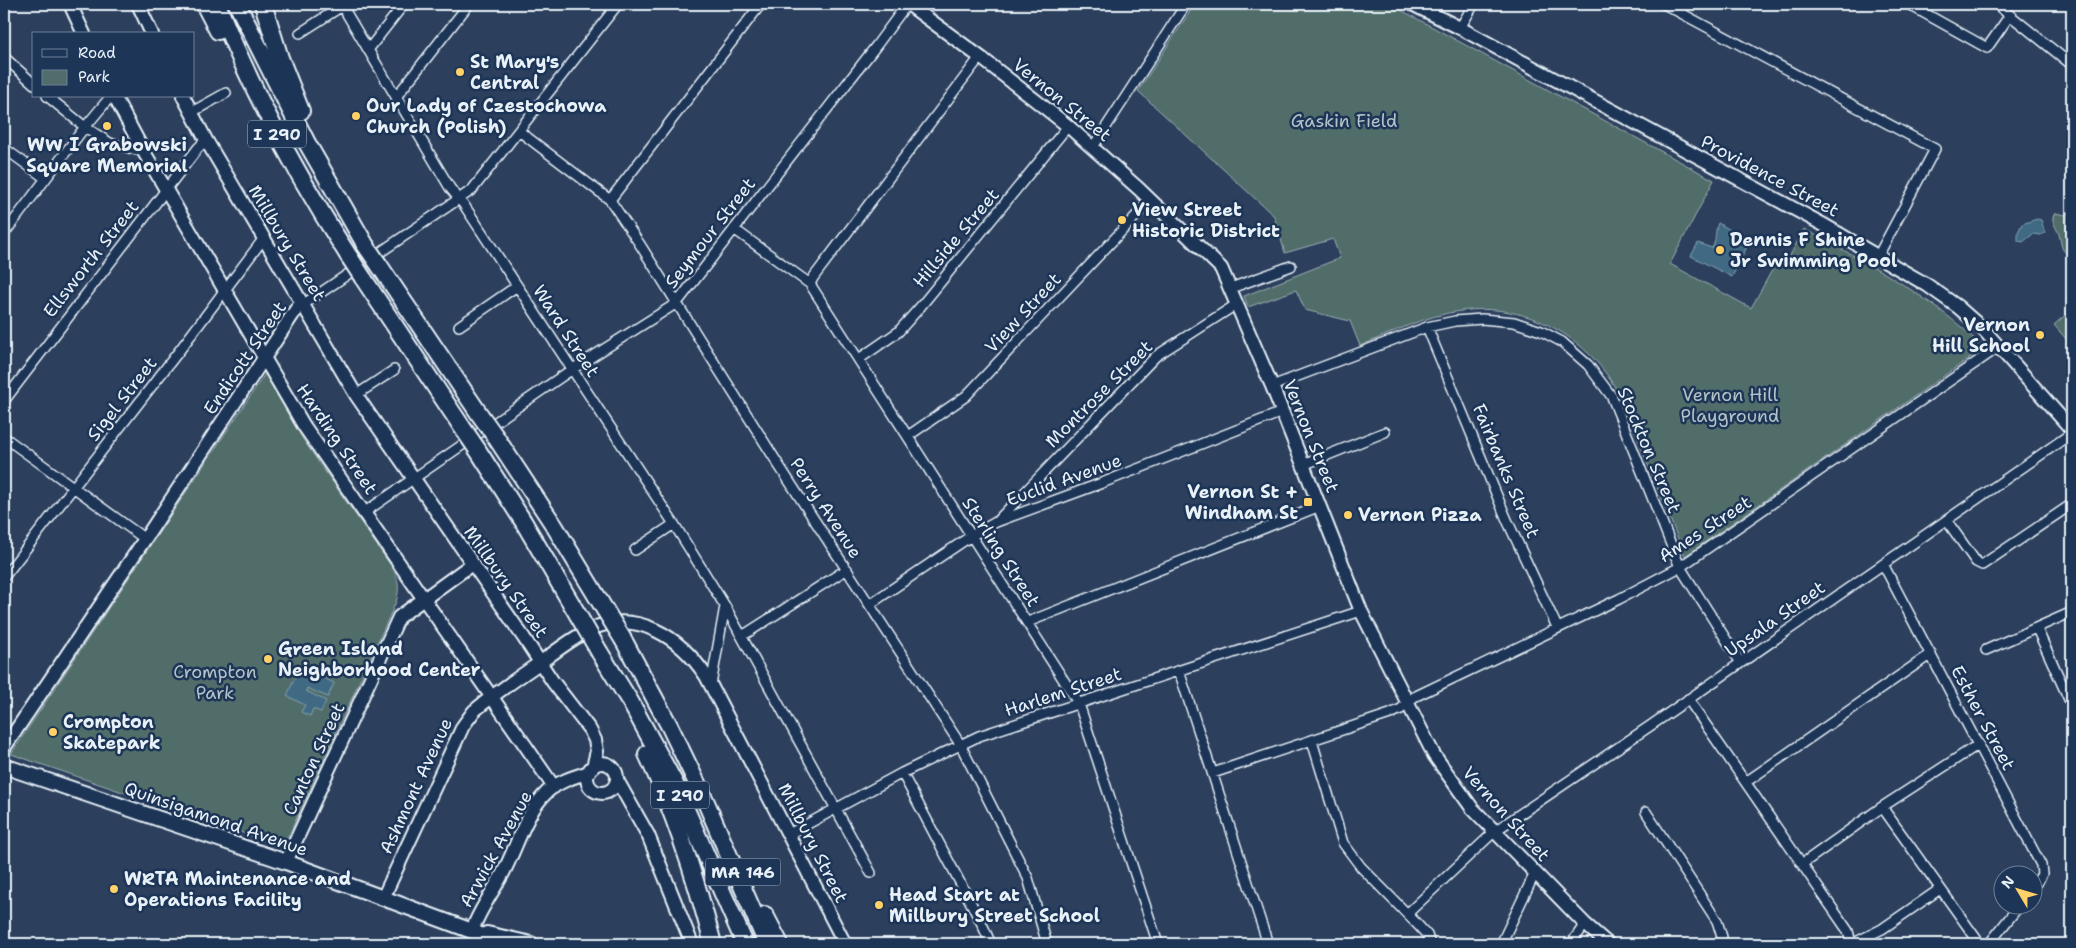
<svg xmlns="http://www.w3.org/2000/svg" width="2076" height="948" font-family="'Shantell Sans',sans-serif">
  <style>
    .green { fill: #516d6b; stroke: #9cafb2 }
    .water { fill: #3f6b83; stroke: #83a1b2 }
    .lines { fill: none; stroke-linecap: round; stroke-linejoin: round }
    .street-casing { stroke: #e8f1f8; stroke-width: 12 }
    .secondary-casing { stroke: #e8f1f8; stroke-width: 16 }
    .primary-casing { stroke: #e8f1f8; stroke-width: 18 }
    .highway-casing { stroke: #e8f1f8; stroke-width: 20 }
    .street { stroke: #1d3557; stroke-width: 9 }
    .secondary { stroke: #1d3557; stroke-width: 12 }
    .primary { stroke: #1d3557; stroke-width: 14 }
    .highway { stroke: #1d3557; stroke-width: 16 }
    .highway-bridge-casing { stroke: #e8f1f8; stroke-width: 20; stroke-linecap: butt }
    .highway-bridge { stroke: #1d3557; stroke-width: 16 }
    .poi-dot { fill: #ffd166; stroke: #1d3557; stroke-width: 2 }
    .labels { text-anchor: middle; dominant-baseline: central; stroke-width: 5; stroke-linejoin: round; paint-order: stroke }
    .shield { fill: #1d3557; stroke: #abb9c8; stroke-width: 1 }
    .shield-label { font-size: 16px; font-weight: bold; fill: #e8f1f8 }
    .poi-label { font-size: 18px; font-weight: bold; fill: #e8f1f8; stroke: #1d3557; text-anchor: start }
    .street-label { font-size: 18px; fill: #e8f1f8; stroke: #1d3557 }
    .park-label { font-size: 18px; fill: #b3c3c7; stroke: #1d3557 }
  </style>
  <rect width="100%" height="100%" fill="#2c3f5d"/>
  <filter id="ink" filterUnits="userSpaceOnUse"><feTurbulence type="fractalNoise" baseFrequency=".02" numOctaves="2"/><feDisplacementMap in="SourceGraphic" scale="10" xChannelSelector="R" yChannelSelector="G"/><feConvolveMatrix kernelMatrix="1 2 1 2 8 2 1 2 1" color-interpolation-filters="sRGB"/></filter>
  <g filter="url(#ink)">
    <path class="green" d="M 1195,4 L 1390,4 L 1714,180 L 1670,264 L 1751,308 L 1776,263 L 1784,267 L 1804,229 C 1868,263 1932,296 1984,348 L 1685,556 C 1672,523 1658,490 1645,457 C 1635,433 1627,406 1613,384 C 1581,332 1521,302 1461,311 C 1426,315 1392,333 1360,346 L 1350,321 L 1305,310 L 1296,290 L 1248,307 L 1244,296 L 1340,258 L 1333,239 L 1285,253 L 1274,216 L 1138,91 Z
      M 2072,209 L 2072,252 L 2067,254 C 2059,248 2062,240 2058,232 C 2055,225 2050,220 2055,213 L 2066,215 Z
      M 2072,309 L 2072,335 L 2067,340 L 2054,325 Z
      M 265,374 L 304,441 L 392,567 C 399,579 400,589 396,602 L 289,835 L 280,842 L 272,843 L 11,754 Z"/>
    <path class="water" d="M 2037,219 L 2041,220 L 2045,233 L 2040,235 L 2033,234 L 2023,242 L 2018,241 L 2018,232 L 2022,224 Z
      M 1718,223 L 1743,237 L 1748,245 L 1732,277 L 1691,256 L 1698,243 L 1712,248 C 1717,240 1714,232 1718,223 Z
      M 308,670 L 334,683 L 328,697 L 307,688 L 306,691 L 326,701 L 321,712 L 313,709 L 310,716 L 301,712 L 305,705 L 287,696 C 292,685 295,671 308,670 Z"/>
    <g class="lines">
      <defs>
        <path id="street" d="M 341,4 L 450,188 L 464,205 L 674,524 L 725,606 L 871,873
          M 1664,4 L 1935,149 L 1878,256
          M 1908,4 L 1987,48 L 2010,15
          M 1996,4 L 2072,65
          M 1460,28 L 1474,4
          M 300,33 L 342,6
          M 368,50 L 404,4
          M 4,57 L 34,84
          M 47,96 L 85,127 L 110,143 L 144,152
          M 396,97 L 469,4
          M 192,112 L 226,93
          M 519,131 L 610,200 L 639,243 L 778,464 L 960,744 L 1028,878 L 1047,944
          M 1093,147 L 1186,4
          M 4,148 L 45,178
          M 610,200 L 761,4
          M 734,229 L 810,284 L 1079,704 L 1158,944
          M 4,234 L 81,132 L 111,96
          M 810,284 L 813,278 L 980,57
          M 1231,288 L 1291,266
          M 304,304 L 472,190 L 618,4
          M 459,326 L 517,286
          M 1427,327 L 1507,520 L 1557,627
          M 859,359 L 898,332 L 921,306 L 1068,126
          M 1272,386 L 1427,327 L 1455,321 L 1482,319 L 1514,322 L 1541,331 L 1562,342 L 1588,365 L 1612,397 L 1680,567 L 1741,663
          M 356,395 L 394,370
          M 4,401 L 198,148 L 206,140
          M 908,436 L 966,396 L 1151,200
          M 4,437 L 145,539
          M 1303,465 L 1385,432
          M 365,512 L 571,370 L 677,303 L 876,46 L 907,4
          M 998,520 L 1156,356 L 1237,304
          M 1947,521 L 1976,562 L 1982,565 L 2072,504
          M 635,550 L 674,524
          M 1883,564 L 2041,865 L 2042,874 L 2034,887
          M 4,577 L 179,351 L 264,238
          M 870,604 L 971,536 L 996,522 L 1102,483 L 1282,412
          M 1028,622 L 1320,506
          M 2037,629 L 2072,706
          M 741,635 L 747,633 L 847,569
          M 1986,650 L 2072,612
          M 1179,671 L 1268,944
          M 711,685 L 725,606
          M 1688,699 L 1848,931 L 1850,939 L 1849,944
          M 1312,741 L 1343,843 L 1361,867 L 1417,924 L 1427,935 L 1430,944
          M 902,773 L 982,924 L 990,942 L 987,944
          M 1213,773 L 1390,714 L 1401,709 L 1414,697 L 1619,599 L 1680,567 L 2000,346
          M 1746,782 L 1931,654
          M 1882,807 L 1980,944
          M 1646,812 L 1717,921 L 1722,937 L 1721,944
          M 789,834 L 902,773 L 979,736 L 1361,611
          M 1802,864 L 1882,807 L 1979,744
          M 1408,913 L 1495,831 L 1650,726 L 2072,433
          M 1501,944 L 1535,873
          M 1571,944 L 1585,924
          M 1852,944 L 1882,929 L 1940,889
          M 1989,944 L 2019,906"/>
        <path id="secondary" d="M 70,4 L 84,34
          M 138,4 L 152,34
          M 908,4 L 984,60 L 1068,126 L 1139,189 L 1221,268 L 1272,386 L 1361,611 L 1434,755 L 1472,808 L 1585,924 L 1608,944
          M 1412,4 L 1460,28 L 1822,224 L 1927,285 L 1958,307 L 1983,329 L 2072,430
          M 114,96 L 144,152 L 304,426 L 554,787
          M 183,96 L 206,140 L 356,395 L 524,638 L 553,682 L 590,730 L 595,740 L 597,751 L 593,767
          M 4,748 L 149,533 L 297,308 L 304,304
          M587 778a15 15 0 1 1 30 0a15 15 0 1 1-30 0Z
          M 617,780 L 648,835 L 692,944
          M 286,862 L 399,617 L 472,564
          M 383,898 L 463,726 L 474,711 C 494,694 516,679 538,664 C 555,652 571,639 589,630 C 636,608 680,637 706,676 L 845,944
          M 472,931 C 479,910 493,892 503,873 C 517,847 525,813 547,792 C 559,781 574,777 589,772"/>
        <path id="primary" d="M 4,766 L 286,862 L 472,931 L 499,944
          M 487,934 L 531,944"/>
        <path id="highway" d="M 204,4 L 218,31
          M 217,4 C 253,93 298,178 350,258
          M 237,4 L 307,143 L 366,246
          M 263,4 L 280,58 L 301,111
          M 379,265 L 480,415
          M 363,278 L 462,427
          M 495,436 L 555,527 L 605,610
          M 477,449 L 523,521 L 578,615
          M 624,641 L 670,727 L 705,800 L 767,944
          M 600,653 L 631,703 L 674,782 L 745,944
          M 647,754 C 676,816 696,879 713,944
          M 765,915 L 780,944"/>
      </defs>
      <use href="#street" class="street-casing"/>
      <use href="#secondary" class="secondary-casing"/>
      <use href="#primary" class="primary-casing"/>
      <use href="#highway" class="highway-casing"/>
      <use href="#street" class="street"/>
      <use href="#secondary" class="secondary"/>
      <use href="#primary" class="primary"/>
      <use href="#highway" class="highway"/>
      <defs>
        <path id="highway-bridge" d="M 366,246 L 379,265
          M 350,258 L 363,278
          M 480,415 L 495,436
          M 462,427 L 477,449
          M 605,610 L 624,641
          M 578,615 L 600,653"/>
      </defs>
      <use href="#highway-bridge" class="highway-bridge-casing"/>
      <use href="#highway-bridge" class="highway-bridge"/>
    </g>
  </g>
  <g class="poi-dot">
    <circle cx="460" cy="72" r="5"/>
    <circle cx="356" cy="116" r="5"/>
    <circle cx="107" cy="126" r="5"/>
    <circle cx="1122" cy="220" r="5"/>
    <circle cx="1720" cy="250" r="5"/>
    <circle cx="2040" cy="335" r="5"/>
    <rect x="1303" y="497" width="10" height="10" rx="2.5"/>
    <circle cx="1348" cy="515" r="5"/>
    <circle cx="268" cy="659" r="5"/>
    <circle cx="53" cy="732" r="5"/>
    <circle cx="114" cy="889" r="5"/>
    <circle cx="879" cy="905" r="5"/>
  </g>
  <g class="labels">
    <g class="shield">
      <rect x="248" y="120.5" width="58" height="27" rx="4"/>
      <rect x="651" y="781.5" width="58" height="27" rx="4"/>
      <rect x="705.5" y="858.5" width="75" height="27" rx="4"/>
    </g>
    <g class="shield-label">
      <text x="277" y="134">I 290</text>
      <text x="680" y="795">I 290</text>
      <text x="743" y="872">MA 146</text>
    </g>
    <g class="poi-label">
      <text x="470" y="62">St Mary's<tspan x="470" dy="21">Central</tspan></text>
      <text x="366" y="106">Our Lady of Czestochowa<tspan x="366" dy="21">Church (Polish)</tspan></text>
      <text x="107" y="145" text-anchor="middle">WW I Grabowski<tspan x="107" dy="21">Square Memorial</tspan></text>
      <text x="1132" y="210">View Street<tspan x="1132" dy="21">Historic District</tspan></text>
      <text x="1730" y="240">Dennis F Shine<tspan x="1730" dy="21">Jr Swimming Pool</tspan></text>
      <text x="2030" y="325" text-anchor="end">Vernon<tspan x="2030" dy="21">Hill School</tspan></text>
      <text x="1298" y="492" text-anchor="end">Vernon St +<tspan x="1298" dy="21">Windham St</tspan></text>
      <text x="1358" y="515">Vernon Pizza</text>
      <text x="278" y="649">Green Island<tspan x="278" dy="21">Neighborhood Center</tspan></text>
      <text x="63" y="722">Crompton<tspan x="63" dy="21">Skatepark</tspan></text>
      <text x="124" y="879">WRTA Maintenance and<tspan x="124" dy="21">Operations Facility</tspan></text>
      <text x="889" y="895">Head Start at<tspan x="889" dy="21">Millbury Street School</tspan></text>
    </g>
    <g class="street-label">
      <text transform="translate(1062 100) rotate(39)">Vernon Street</text>
      <text transform="translate(1770 176) rotate(28)">Providence Street</text>
      <text transform="translate(710 233) rotate(-52)">Seymour Street</text>
      <text transform="translate(956 238) rotate(-50)">Hillside Street</text>
      <text transform="translate(287 243) rotate(59)">Millbury Street</text>
      <text transform="translate(91 259) rotate(-52)">Ellsworth Street</text>
      <text transform="translate(1023 313) rotate(-47)">View Street</text>
      <text transform="translate(566 331) rotate(57)">Ward Street</text>
      <text transform="translate(245 358) rotate(-56)">Endicott Street</text>
      <text transform="translate(1099 394) rotate(-45)">Montrose Street</text>
      <text transform="translate(122 399) rotate(-52)">Sigel Street</text>
      <text transform="translate(1311 436) rotate(68)">Vernon Street</text>
      <text transform="translate(337 439) rotate(56)">Harding Street</text>
      <text transform="translate(1649 450) rotate(67)">Stockton Street</text>
      <text transform="translate(1506 471) rotate(67)">Fairbanks Street</text>
      <text transform="translate(1064 480) rotate(-20)">Euclid Avenue</text>
      <text transform="translate(826 508) rotate(57)">Perry Avenue</text>
      <text transform="translate(1705 529) rotate(-33)">Ames Street</text>
      <text transform="translate(1001 552) rotate(57)">Sterling Street</text>
      <text transform="translate(506 582) rotate(55)">Millbury Street</text>
      <text transform="translate(1775 619) rotate(-35)">Upsala Street</text>
      <text transform="translate(1063 692) rotate(-18)">Harlem Street</text>
      <text transform="translate(1983 718) rotate(62)">Esther Street</text>
      <text transform="translate(314 759) rotate(-65)">Canton Street</text>
      <text transform="translate(416 786) rotate(-65)">Ashmont Avenue</text>
      <text transform="translate(1506 814) rotate(48)">Vernon Street</text>
      <text transform="translate(216 819) rotate(19)">Quinsigamond Avenue</text>
      <text transform="translate(813 843) rotate(63)">Millbury Street</text>
      <text transform="translate(496 849) rotate(-61)">Arwick Avenue</text>
    </g>
    <g class="park-label">
      <text x="1344" y="121">Gaskin Field</text>
      <text x="1730" y="395">Vernon Hill<tspan x="1730" dy="21">Playground</tspan></text>
      <text x="215" y="672">Crompton<tspan x="215" dy="21">Park</tspan></text>
    </g>
  </g>
  <rect width="2076" height="948" fill="none" stroke="#1d3557" stroke-width="20"/>
  <rect x="10" y="10" width="2056" height="928" fill="none" stroke="#e8f1f8" stroke-width="2" filter="url(#ink)"/>
  <rect x="32" y="32" width="162" height="65" fill="#1d3557" stroke="#6e8097"/>
  <rect x="42" y="49" width="25" height="8" fill="#1d3557" stroke="#6e8097"/>
  <text x="78" y="58" font-size="15" fill="#e8f1f8">Road</text>
  <rect x="42" y="70" width="25" height="15" fill="#516d6b" stroke="#6e8097"/>
  <text x="78" y="82" font-size="15" fill="#e8f1f8">Park</text>
  <g transform="translate(2018 890) rotate(308)"><circle r="24" fill="#1d3557" stroke="#6e8097"/>
  <path d="M0-4L9 19L0 12L-9 19Z" fill="#ffd166"/>
  <text y="-8" font-size="14" font-weight="bold" text-anchor="middle" fill="#e8f1f8">N</text>
  </g>
</svg>
